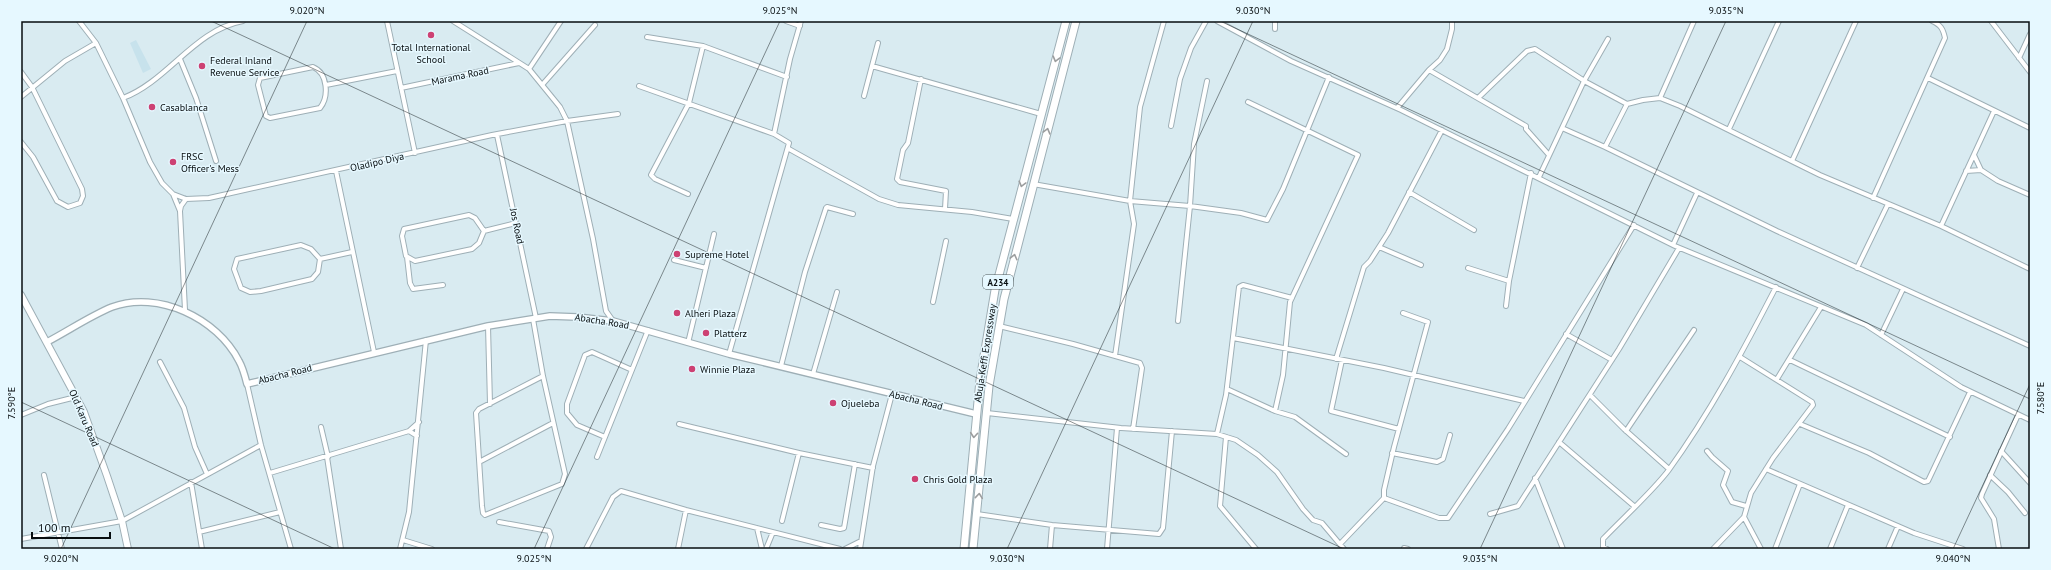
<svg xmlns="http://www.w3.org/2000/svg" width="2051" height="570" font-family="'PT Sans',sans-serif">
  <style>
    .built { fill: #c7e2ec }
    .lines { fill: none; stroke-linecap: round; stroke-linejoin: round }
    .street-casing { stroke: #9eafb6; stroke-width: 6 }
    .secondary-casing { stroke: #9eafb6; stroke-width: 8 }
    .primary-casing { stroke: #9eafb6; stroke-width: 8 }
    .highway-casing { stroke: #9eafb6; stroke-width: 9 }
    .street { stroke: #fff; stroke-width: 4 }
    .secondary { stroke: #fff; stroke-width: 5.5 }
    .primary { stroke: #fff; stroke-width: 6 }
    .highway { stroke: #fff; stroke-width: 7 }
    .oneway { stroke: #9c9e9f }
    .ticks { fill: none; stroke: #070d0f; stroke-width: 1; stroke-opacity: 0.45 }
    .poi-dot { fill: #cd4173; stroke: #e6f8ff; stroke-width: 1.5 }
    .labels { text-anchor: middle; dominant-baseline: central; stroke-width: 3; stroke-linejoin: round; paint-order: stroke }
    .shield { fill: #e6f8ff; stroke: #4a5457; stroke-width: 1 }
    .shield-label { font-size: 9px; font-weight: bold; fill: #070d0f }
    .poi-label { font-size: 10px; fill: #070d0f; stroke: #e6f8ff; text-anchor: start }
    .street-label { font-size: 10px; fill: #070d0f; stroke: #e6f8ff }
    .neatline { fill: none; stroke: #070d0f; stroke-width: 1.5 }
    .ticks-label { font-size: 10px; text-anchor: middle; fill: #070d0f }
  </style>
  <rect width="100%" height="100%" fill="#d9ebf1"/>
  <path class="built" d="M 136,40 L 151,69 L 143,73 L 130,43 Z"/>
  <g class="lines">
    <defs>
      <path id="street" d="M 79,21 L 96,43 L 123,98 L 150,162 L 162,183 L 173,194 L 180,211 L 185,310
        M 387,21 L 415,153
        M 453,21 L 529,69 L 560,107 L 567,121 L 593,239 L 606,311 L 613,321
        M 786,21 L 800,26
        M 1217,21 L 1291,61 L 1401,110 L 1675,246 L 1866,325 L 1961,387 L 2030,420
        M 1991,21 L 2030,72
        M 1275,29 L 1275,21
        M 647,37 L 703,46 L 787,77
        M 2019,58 L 2030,34
        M 180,59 L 196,98 L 216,161
        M 872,66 L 1041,114
        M 313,67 C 328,73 329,97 320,108 L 270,118 L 266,116 L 258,85 L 260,78 Z
        M 529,69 L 561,21
        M 1429,70 L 1526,126 L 1526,129 L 1549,155
        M 21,72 L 32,87 L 82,189 L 83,196 L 80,203 L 68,207 L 57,201 L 33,157 L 21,142
        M 1928,78 L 2030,128
        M 921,79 L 908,143 L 903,150 L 897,179 L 900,182 L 946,191 L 945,209
        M 326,85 L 397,71
        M 542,85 L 595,25
        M 639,86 L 774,134 L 789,143 L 729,354
        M 401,88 L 519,63
        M 864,96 L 878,43
        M 21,97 L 65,61 L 96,43
        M 123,98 C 168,81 194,30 243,21
        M 1478,98 L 1527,51 L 1535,49 L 1586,82 L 1627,104
        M 1660,98 L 1694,21
        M 1248,102 L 1358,155 L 1290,302 L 1283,375 L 1275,411
        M 1397,108 L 1429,70 L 1440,60 L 1447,49 L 1452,29 L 1452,21
        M 1171,126 L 1180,79 L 1191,48 L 1206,21
        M 1562,128 L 1605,147 L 1777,231 L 2030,346
        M 1729,129 L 1779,21
        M 774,134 L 790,59 L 801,21
        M 497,135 L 536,318
        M 1605,147 L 1627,104 L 1643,100 L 1660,98 L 1680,106 L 1820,175 L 1941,226 L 2030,269
        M 789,149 L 879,199 L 898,205 L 972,212 L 1013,219
        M 1974,155 L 1981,170 L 1998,181 L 2030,195
        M 1792,161 L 1856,21
        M 336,171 L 374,352
        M 1966,171 L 1981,170
        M 1539,177 L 1584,81 L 1608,39
        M 1033,184 L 1130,201 L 1190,206 L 1241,213 L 1267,220 L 1283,189 L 1329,77
        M 1409,192 L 1474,230
        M 173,194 L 186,199 L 209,198 L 492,135 L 567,121 L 618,114
        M 688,194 L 655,179 L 651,175 L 689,103 L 703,46
        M 1873,198 L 1945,38 C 1943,29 1941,25 1932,21
        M 180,211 L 181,206 L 186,199
        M 469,215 L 475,218 L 484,231 L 479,243 L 472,249 L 415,261 L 406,256 L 402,236 L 404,229 Z
        M 1941,226 L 1994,111
        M 484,231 L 516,223
        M 301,245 L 311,249 L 320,259 L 318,272 L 312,279 L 261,291 L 250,292 L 241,288 L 234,269 L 237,259 Z
        M 1673,245 L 1697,193
        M 1379,247 L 1421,265
        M 407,257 L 410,283 L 413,289 L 443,285
        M 320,259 L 352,252
        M 674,260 L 706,268
        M 1468,268 L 1509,281
        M 1857,268 L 1888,204
        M 933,302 L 946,241
        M 1506,306 L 1509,281 L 1531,173
        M 533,319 L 543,376 L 565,474 L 562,484 L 485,515 L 483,513 L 482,506 L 476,413 L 479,409 L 543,376
        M 1178,321 L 1190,206 L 1194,144 L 1207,81
        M 488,326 L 490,404
        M 999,326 L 1073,344 L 1140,363 L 1142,368 L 1133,429
        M 1566,334 L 1612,360
        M 1881,335 L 1903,289
        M 1233,338 L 1384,368 L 1524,401
        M 688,343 L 714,234
        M 1115,356 L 1134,224 L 1130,201 L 1140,107 L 1164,21
        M 1336,359 L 1364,267 L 1370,261 L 1388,233 L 1442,130
        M 1342,360 L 1331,411 L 1399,429
        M 1790,360 L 1950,437
        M 160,362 L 184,408 L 195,447 L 207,474
        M 781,366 L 805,272 L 826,208 L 827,207 L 853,214
        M 813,374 L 837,292
        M 1777,379 L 1821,307
        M 247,384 L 261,445 L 291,549
        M 1227,389 L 1275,411 L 1295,417 L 1346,454
        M 1590,395 L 1624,429 L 1669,469
        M 987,413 L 1121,428 L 1217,434 L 1236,440 L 1258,455 L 1277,472 L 1303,509 L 1313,520 L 1322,523 L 1344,549
        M 21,415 L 48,404 L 76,397
        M 679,424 L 799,453 L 873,468
        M 1800,424 L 1869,453 L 1924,482 L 1928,481 L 1970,392
        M 321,427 L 328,457
        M 409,431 L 419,422
        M 1626,431 L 1694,330
        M 1217,434 L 1226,395 L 1239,287 L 1243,285 L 1292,298
        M 605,437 L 577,425 L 567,413 L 567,404 L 585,355 L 592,352 L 632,370
        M 1226,437 L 1220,506 L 1256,549
        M 1559,442 L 1634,506
        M 1707,451 L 1712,457 L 1728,471 L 1723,485 L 1732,502 L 1746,506
        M 2001,451 L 2030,483
        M 1392,453 L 1437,462 L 1443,459 L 1450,435
        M 327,457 L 341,549
        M 597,457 L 648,330
        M 481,461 L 553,423
        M 1766,469 L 1914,533 L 1963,549
        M 270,473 L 409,431 L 417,436
        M 44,475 L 62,549
        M 1990,475 L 2008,492 L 2025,513
        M 1535,478 L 1563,549
        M 191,482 L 202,549
        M 1384,498 L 1439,518 L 1448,518 L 1508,429 L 1634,225
        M 977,514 L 1052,525 L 1159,534 L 1163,528 L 1172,431
        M 1490,514 L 1518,506 L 1619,349 L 1679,248
        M 1744,517 L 1761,549
        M 782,521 L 799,453
        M 499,522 L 549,531 L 551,537 L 547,549
        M 821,525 L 840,529 L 844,528 L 855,464
        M 757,528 L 762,549
        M 199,532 L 280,512
        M 21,539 L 122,521 L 261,445
        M 403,540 L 432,549
        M 1340,544 L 1384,498 L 1384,490 L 1394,447 L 1428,322 L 1403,313
        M 1404,548 L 1408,549
        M 400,549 L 409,512 L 426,340
        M 586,549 L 613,497 L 621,491 L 686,510 L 840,549
        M 678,549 L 686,510
        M 766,549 L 773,532
        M 845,549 L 861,541
        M 860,549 L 873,466 L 892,394
        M 1050,549 L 1052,525
        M 1107,549 L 1117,428
        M 1607,549 L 1603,547 L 1603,539 C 1623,518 1651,493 1668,471 C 1710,413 1743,351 1776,287
        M 1713,549 L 1744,517 L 1751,493 L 1773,458 L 1813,405 L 1812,402 L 1740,357
        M 1775,549 L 1800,484
        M 1830,549 L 1848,505
        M 1888,549 L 1898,526
        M 1999,549 L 1994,519 L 1981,498 L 1982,494 L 2018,415"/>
      <path id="secondary" d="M 47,342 C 68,331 90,316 112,307 C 158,290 217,318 239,361 C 243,368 245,376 247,384 L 488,326 L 550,316 L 577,317 L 613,321 L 729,354 L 976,414"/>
      <path id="primary" d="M 21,295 L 84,412 L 107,476 L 122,521 L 128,549"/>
      <path id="highway" d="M 964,549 L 980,380 L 995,290 L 1066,21
        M 973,549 L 989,386 L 1004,299 L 1076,21"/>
    </defs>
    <use href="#street" class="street-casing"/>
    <use href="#secondary" class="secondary-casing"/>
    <use href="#primary" class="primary-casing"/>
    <use href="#highway" class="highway-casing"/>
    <use href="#street" class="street"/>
    <use href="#secondary" class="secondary"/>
    <use href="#primary" class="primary"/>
    <use href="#highway" class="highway"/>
  </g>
  <defs><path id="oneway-chevron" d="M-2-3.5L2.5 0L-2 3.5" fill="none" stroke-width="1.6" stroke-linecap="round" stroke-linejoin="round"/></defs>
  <g class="oneway">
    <use href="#oneway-chevron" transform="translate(1056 59) rotate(105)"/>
    <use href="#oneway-chevron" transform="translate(1047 131) rotate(-75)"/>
    <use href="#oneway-chevron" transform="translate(1022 184) rotate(105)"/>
    <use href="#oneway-chevron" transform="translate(1014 257) rotate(-76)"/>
    <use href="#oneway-chevron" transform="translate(974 435) rotate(95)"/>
    <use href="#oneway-chevron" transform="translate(979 496) rotate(-84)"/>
  </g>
  <path class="ticks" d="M 211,21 L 1344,549M 1220,21 L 2030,399M 21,402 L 335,549M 61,549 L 307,21M 534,549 L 780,21M 1007,549 L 1253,21M 1480,549 L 1726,21M 1953,549 L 2030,384"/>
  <g class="poi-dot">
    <circle cx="431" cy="35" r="4"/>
    <circle cx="202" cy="66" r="4"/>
    <circle cx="152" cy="107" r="4"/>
    <circle cx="173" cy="162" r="4"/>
    <circle cx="677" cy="254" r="4"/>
    <circle cx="677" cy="313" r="4"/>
    <circle cx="706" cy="333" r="4"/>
    <circle cx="692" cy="369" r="4"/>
    <circle cx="833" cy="403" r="4"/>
    <circle cx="915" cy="479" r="4"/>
  </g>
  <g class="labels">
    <rect class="shield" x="983" y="275" width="30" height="14" rx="3"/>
    <g class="shield-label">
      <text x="998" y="282">A234</text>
    </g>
    <g class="poi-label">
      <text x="431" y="47" text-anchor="middle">Total International<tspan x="431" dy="12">School</tspan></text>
      <text x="210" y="60">Federal Inland<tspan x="210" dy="12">Revenue Service</tspan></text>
      <text x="160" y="107">Casablanca</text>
      <text x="181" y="156">FRSC<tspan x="181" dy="12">Officer's Mess</tspan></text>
      <text x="685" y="254">Supreme Hotel</text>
      <text x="685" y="313">Alheri Plaza</text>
      <text x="714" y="333">Platterz</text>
      <text x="700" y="369">Winnie Plaza</text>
      <text x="841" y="403">Ojueleba</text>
      <text x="923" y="479">Chris Gold Plaza</text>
    </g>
    <g class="street-label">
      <text transform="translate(460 76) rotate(-12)">Marama Road</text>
      <text transform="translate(377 162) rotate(-13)">Oladipo Diya</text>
      <text transform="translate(517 226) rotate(78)">Jos Road</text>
      <text transform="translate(602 321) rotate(9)">Abacha Road</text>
      <text transform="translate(985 353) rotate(-81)">Abuja-Keffi Expressway</text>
      <text transform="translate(285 374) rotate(-14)">Abacha Road</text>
      <text transform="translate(916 400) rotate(14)">Abacha Road</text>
      <text transform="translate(84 418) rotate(67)">Old Karu Road</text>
    </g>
  </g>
  <rect width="2051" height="570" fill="none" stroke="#e6f8ff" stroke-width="44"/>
  <path d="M32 532v6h78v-6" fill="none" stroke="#070d0f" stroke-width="2"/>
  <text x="38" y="532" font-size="12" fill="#070d0f" stroke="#e6f8ff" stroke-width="3" paint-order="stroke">100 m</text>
  <rect x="22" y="22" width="2007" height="526" class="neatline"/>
  <g class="ticks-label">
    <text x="307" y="14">9.020°N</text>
    <text x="780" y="14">9.025°N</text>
    <text x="1253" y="14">9.030°N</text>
    <text x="1726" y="14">9.035°N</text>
    <text transform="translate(2040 398) rotate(-90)" y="4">7.580°E</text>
    <text transform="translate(11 403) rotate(-90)" y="4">7.590°E</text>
    <text x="61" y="562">9.020°N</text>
    <text x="534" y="562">9.025°N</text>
    <text x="1007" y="562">9.030°N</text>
    <text x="1480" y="562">9.035°N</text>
    <text x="1953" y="562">9.040°N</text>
  </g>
</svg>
